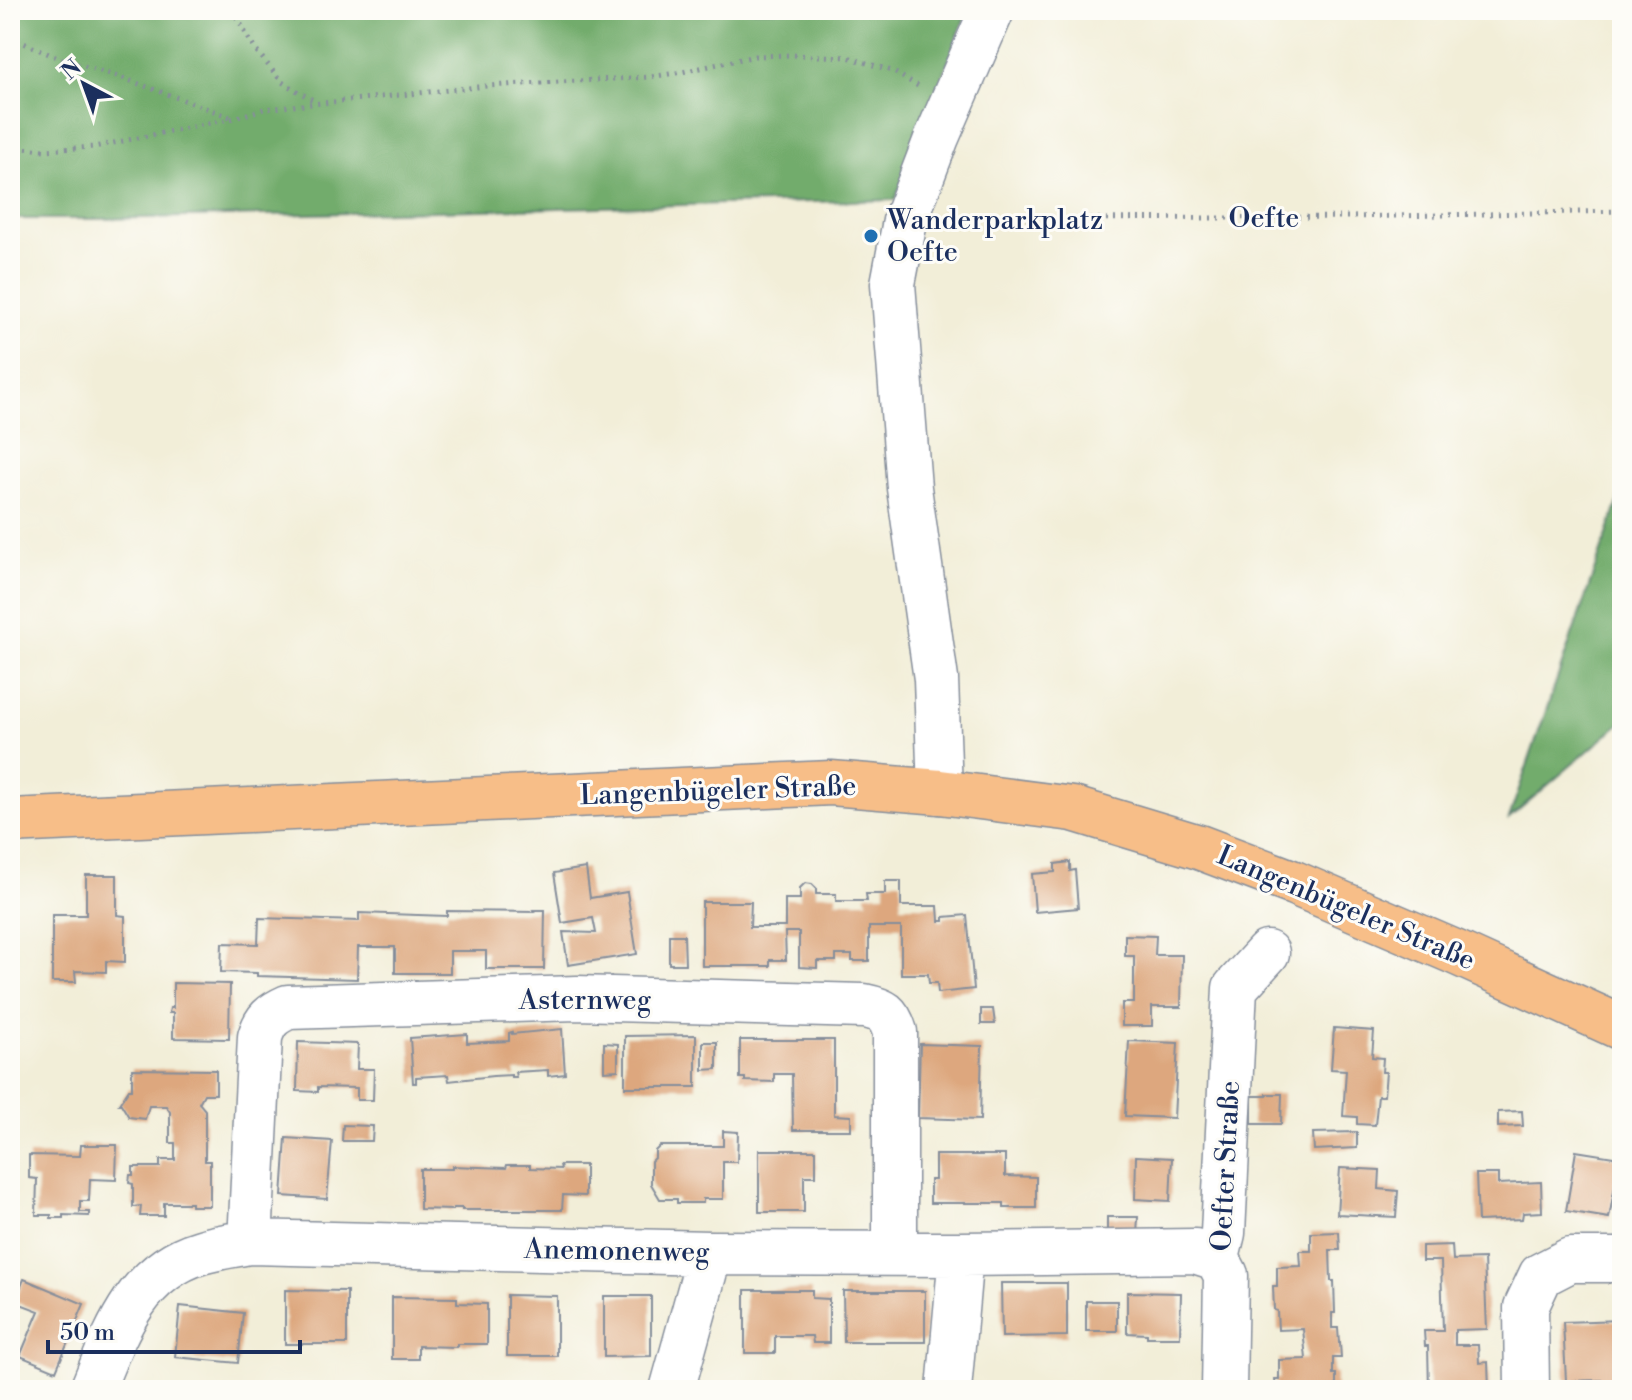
<svg xmlns="http://www.w3.org/2000/svg" width="1632" height="1400" font-family="'Libre Bodoni',serif">
  <style>
    .forest { fill: #72ac6c; stroke: #466e65; stroke-width: 2 }
    .building { fill: #dda77e }
    .lines { fill: none; stroke-linecap: round; stroke-linejoin: round }
    .minor-casing { stroke: #868e9b; stroke-width: 47 }
    .major-casing { stroke: #868e9b; stroke-width: 47 }
    .path { stroke: #868e9b; stroke-width: 5; stroke-dasharray: 2 6; stroke-linecap: butt }
    .minor { stroke: #fff; stroke-width: 44 }
    .major { stroke: #f7be88; stroke-width: 44 }
    .poi-dot { fill: #1f6fb2; stroke: #fdfcf7; stroke-width: 3 }
    .labels { text-anchor: middle; dominant-baseline: central; stroke-width: 6; stroke-linejoin: round; paint-order: stroke }
    .street-label { font-size: 28px; fill: #1b2f5e; stroke: #fdfcf7 }
    .poi-label { font-size: 28px; fill: #1b2f5e; stroke: #fdfcf7; text-anchor: start }
  </style>
  <rect width="100%" height="100%" fill="#fdfcf7"/>
  <filter id="ink" filterUnits="userSpaceOnUse"><feTurbulence type="fractalNoise" baseFrequency=".0125" numOctaves="2"/><feDisplacementMap in="SourceGraphic" scale="16" xChannelSelector="R" yChannelSelector="G"/><feConvolveMatrix kernelMatrix="1 2 1 2 8 2 1 2 1" color-interpolation-filters="sRGB"/></filter>
  <filter id="wash" filterUnits="userSpaceOnUse"><feTurbulence type="fractalNoise" baseFrequency=".006" numOctaves="4" result="noise"/><feDisplacementMap in="SourceGraphic" scale="32" xChannelSelector="R" yChannelSelector="G"/><feGaussianBlur stdDeviation="1.8" result="paint"/><feColorMatrix in="noise" values="0 0 0 0 0 0 0 0 0 0 0 0 0 0 0 0 0 1.4 0 .05"/><feComposite in="paint" operator="in"/></filter>
  <g filter="url(#wash)">
    <rect width="100%" height="100%" fill="#f2eed8"/>
    <path class="forest" d="M 10,10 L 968,10 L 895,200 L 101,219 L 10,219 Z
      M 1622,491 L 1622,722 L 1509,818 Z"/>
    <g id="blocks">
      <path class="building" d="M 1070,862 L 1070,871 L 1075,870 L 1078,908 L 1035,912 L 1032,874 L 1055,872 L 1055,864 Z
        M 586,868 L 590,898 L 627,892 L 637,954 L 568,965 L 563,932 L 596,933 L 593,918 L 562,923 L 554,873 Z
        M 86,875 L 117,875 L 117,915 L 125,916 L 125,962 L 106,961 L 106,972 L 75,971 L 76,982 L 52,982 L 52,915 L 86,915 Z
        M 885,881 L 901,881 L 901,906 L 938,906 L 939,921 L 944,921 L 944,917 L 967,915 L 974,989 L 938,993 L 937,983 L 929,983 L 928,974 L 901,974 L 901,927 L 869,927 L 869,961 L 852,961 L 852,955 L 836,955 L 836,961 L 817,961 L 817,968 L 799,967 L 799,932 L 785,932 L 786,960 L 770,960 L 770,966 L 702,966 L 702,902 L 751,902 L 750,927 L 785,927 L 785,899 L 800,899 L 800,888 L 805,883 L 812,884 L 816,888 L 816,894 L 836,894 L 836,901 L 867,901 L 866,894 L 885,894 Z
        M 533,910 L 545,910 L 544,969 L 486,969 L 486,951 L 450,951 L 450,973 L 395,973 L 395,947 L 358,947 L 357,979 L 257,976 L 257,973 L 221,972 L 222,943 L 258,944 L 259,918 L 359,921 L 359,913 L 447,916 L 447,911 L 534,912 Z
        M 669,935 L 684,935 L 685,964 L 669,964 Z
        M 1125,935 L 1156,936 L 1155,955 L 1182,955 L 1181,1007 L 1152,1007 L 1152,1026 L 1122,1026 L 1122,1003 L 1134,1003 L 1134,956 L 1125,956 Z
        M 173,983 L 230,984 L 229,1039 L 173,1038 L 173,1013 L 169,1013 L 170,1008 L 173,1008 Z
        M 981,1009 L 993,1009 L 995,1024 L 981,1024 Z
        M 1334,1028 L 1374,1031 L 1372,1057 L 1383,1058 L 1382,1072 L 1386,1072 L 1384,1096 L 1378,1096 L 1375,1125 L 1357,1124 L 1357,1117 L 1343,1116 L 1346,1070 L 1331,1069 Z
        M 562,1029 L 565,1074 L 548,1076 L 548,1070 L 515,1072 L 516,1077 L 511,1077 L 511,1075 L 493,1076 L 449,1081 L 448,1075 L 416,1077 L 416,1083 L 413,1083 L 410,1038 L 467,1034 L 467,1043 L 509,1041 L 509,1033 L 512,1032 L 512,1034 Z
        M 696,1035 L 696,1087 L 625,1087 L 625,1036 Z
        M 740,1040 L 834,1040 L 834,1115 L 851,1116 L 851,1130 L 793,1130 L 792,1074 L 774,1074 L 774,1082 L 745,1081 L 745,1078 L 740,1078 Z
        M 1129,1041 L 1178,1043 L 1174,1118 L 1125,1116 Z
        M 298,1042 L 358,1044 L 357,1069 L 374,1069 L 373,1100 L 357,1100 L 357,1088 L 318,1087 L 318,1092 L 297,1091 Z
        M 703,1042 L 717,1042 L 717,1069 L 703,1070 Z
        M 604,1043 L 618,1044 L 618,1070 L 604,1071 Z
        M 920,1044 L 982,1046 L 980,1120 L 918,1118 Z
        M 132,1069 L 216,1070 L 216,1094 L 204,1094 L 199,1103 L 205,1110 L 205,1161 L 210,1161 L 210,1206 L 191,1206 L 191,1203 L 164,1203 L 164,1216 L 140,1216 L 141,1206 L 133,1207 L 133,1184 L 129,1183 L 130,1175 L 133,1175 L 133,1167 L 160,1167 L 160,1160 L 175,1160 L 175,1143 L 170,1143 L 170,1112 L 166,1106 L 149,1106 L 145,1119 L 129,1117 L 121,1104 L 119,1104 L 129,1089 L 132,1089 Z
        M 1267,1094 L 1282,1094 L 1281,1124 L 1252,1124 L 1252,1096 L 1267,1096 Z
        M 1522,1111 L 1523,1126 L 1498,1127 L 1498,1112 Z
        M 343,1125 L 373,1126 L 372,1141 L 342,1141 Z
        M 723,1131 L 738,1132 L 737,1162 L 723,1162 L 723,1199 L 703,1199 L 703,1203 L 677,1203 L 677,1199 L 660,1199 L 651,1184 L 651,1161 L 655,1157 L 655,1151 L 660,1146 L 723,1146 Z
        M 1357,1132 L 1357,1148 L 1314,1150 L 1313,1133 Z
        M 286,1138 L 332,1141 L 327,1199 L 282,1196 Z
        M 81,1145 L 117,1145 L 116,1180 L 90,1179 L 89,1201 L 80,1201 L 80,1212 L 89,1212 L 89,1216 L 63,1215 L 63,1218 L 51,1218 L 51,1215 L 36,1215 L 37,1179 L 29,1178 L 29,1155 L 80,1156 Z
        M 759,1150 L 816,1150 L 816,1176 L 804,1176 L 804,1212 L 759,1212 Z
        M 1576,1151 L 1620,1158 L 1609,1218 L 1566,1211 Z
        M 935,1155 L 1005,1155 L 1005,1176 L 1036,1177 L 1036,1208 L 1004,1208 L 1004,1203 L 930,1203 L 930,1180 L 935,1180 Z
        M 1136,1156 L 1172,1158 L 1170,1201 L 1135,1199 Z
        M 507,1165 L 530,1165 L 530,1168 L 561,1169 L 560,1165 L 585,1165 L 585,1196 L 563,1195 L 562,1210 L 462,1210 L 462,1208 L 453,1208 L 453,1210 L 420,1209 L 420,1169 L 452,1169 L 452,1166 L 506,1168 Z
        M 1340,1168 L 1380,1170 L 1379,1189 L 1398,1191 L 1396,1217 L 1337,1214 Z
        M 1476,1174 L 1498,1174 L 1498,1184 L 1541,1182 L 1542,1212 L 1523,1213 L 1522,1219 L 1478,1221 Z
        M 1107,1217 L 1138,1217 L 1137,1234 L 1107,1234 Z
        M 1339,1232 L 1340,1250 L 1330,1250 L 1331,1281 L 1334,1281 L 1335,1313 L 1332,1313 L 1332,1328 L 1338,1328 L 1339,1343 L 1340,1343 L 1341,1358 L 1333,1358 L 1333,1374 L 1336,1374 L 1336,1390 L 1276,1390 L 1275,1379 L 1279,1379 L 1279,1360 L 1306,1359 L 1303,1329 L 1278,1330 L 1277,1311 L 1274,1310 L 1273,1286 L 1277,1286 L 1277,1267 L 1301,1266 L 1300,1251 L 1311,1251 L 1311,1233 Z
        M 1452,1245 L 1453,1260 L 1484,1259 L 1487,1329 L 1455,1330 L 1455,1345 L 1478,1345 L 1479,1363 L 1488,1362 L 1489,1390 L 1429,1390 L 1428,1346 L 1425,1346 L 1424,1331 L 1443,1331 L 1441,1261 L 1422,1261 L 1422,1246 Z
        M 24,1279 L 84,1304 L 56,1371 L 20,1356 L 39,1311 L 15,1302 Z
        M 1001,1283 L 1067,1283 L 1067,1336 L 1002,1337 Z
        M 285,1290 L 347,1291 L 347,1344 L 285,1344 Z
        M 745,1290 L 812,1290 L 812,1298 L 829,1299 L 829,1343 L 813,1343 L 812,1336 L 775,1336 L 775,1353 L 745,1353 Z
        M 843,1291 L 925,1291 L 925,1342 L 844,1342 Z
        M 1127,1292 L 1181,1293 L 1180,1337 L 1147,1337 L 1147,1334 L 1127,1333 Z
        M 507,1295 L 557,1296 L 557,1356 L 507,1356 Z
        M 604,1296 L 651,1296 L 651,1356 L 604,1357 Z
        M 392,1297 L 457,1298 L 457,1303 L 487,1304 L 487,1344 L 457,1344 L 457,1347 L 418,1346 L 418,1359 L 392,1359 Z
        M 1086,1301 L 1117,1301 L 1117,1331 L 1086,1331 Z
        M 180,1306 L 243,1313 L 238,1363 L 175,1357 Z
        M 1622,1320 L 1622,1390 L 1602,1390 L 1602,1380 L 1566,1381 L 1563,1322 Z"/>
    </g>
  </g>
  <g filter="url(#ink)">
    <use href="#blocks" fill-opacity="0" stroke="#868e9b" stroke-width="2"/>
    <g class="lines">
      <defs>
        <path id="minor" d="M 940,792 L 936,679 L 909,488 L 893,284 L 905,221 L 937,137 L 992,10
          M 250,1242 L 260,1037 C 265,1020 272,1014 288,1007 L 577,998 L 864,1006 C 884,1010 889,1013 895,1032 L 895,1253
          M 92,1390 C 115,1334 136,1271 201,1252 C 217,1247 234,1245 250,1242 L 710,1253 L 961,1254 L 1195,1251 L 1217,1258
          M 672,1390 L 710,1253
          M 949,1390 L 961,1254
          M 1224,1390 L 1226,1275 L 1217,1258 L 1223,1233 L 1235,988 L 1267,953
          M 1527,1390 L 1526,1307 L 1541,1275 L 1570,1260 L 1622,1260"/>
        <path id="major" d="M 10,821 L 831,783 L 940,792 L 1073,809 L 1199,847 L 1294,883 L 1457,953 L 1622,1028"/>
      </defs>
      <use href="#minor" class="minor-casing"/>
      <use href="#major" class="major-casing"/>
      <path class="path" d="M 233,10 L 254,48 L 282,82 L 316,102
        M 10,37 L 58,58 L 120,77 L 233,118
        M 10,147 L 45,150 L 94,147 L 234,118 L 264,109 L 487,86 L 650,77 L 682,72 L 755,56 L 792,55 L 848,57 L 892,71 L 920,87
        M 946,220 L 1349,217 L 1622,211"/>
      <use href="#minor" class="minor"/>
      <use href="#major" class="major"/>
    </g>
  </g>
  <circle class="poi-dot" cx="871" cy="236" r="8"/>
  <g class="labels">
    <g class="street-label">
      <text x="1264" y="218">Oefte</text>
      <text transform="translate(718 791) rotate(-2)">Langenbügeler Straße</text>
      <text transform="translate(1346 908) rotate(23)">Langenbügeler Straße</text>
      <text x="585" y="1000">Asternweg</text>
      <text transform="translate(1226 1166) rotate(-87)">Oefter Straße</text>
      <text transform="translate(617 1251) rotate(1)">Anemonenweg</text>
    </g>
    <g class="poi-label">
      <text x="887" y="220">Wanderparkplatz<tspan x="887" dy="32">Oefte</tspan></text>
    </g>
  </g>
  <rect width="1632" height="1400" fill="none" stroke="#fdfcf7" stroke-width="40"/>
  <g transform="translate(84 84) rotate(319)" stroke="#fdfcf7" stroke-width="6" paint-order="stroke">
  <path d="M0-6L14 30L0 20L-14 30Z" fill="#1b2f5e"/>
  <text y="-12" font-size="22" font-weight="bold" text-anchor="middle" fill="#1b2f5e">N</text>
  </g>
  <path d="M48 1340v12h252v-12" fill="none" stroke="#1b2f5e" stroke-width="4"/>
  <text x="60" y="1340" font-size="24" fill="#1b2f5e" stroke="#fdfcf7" stroke-width="6" paint-order="stroke">50 m</text>
</svg>
